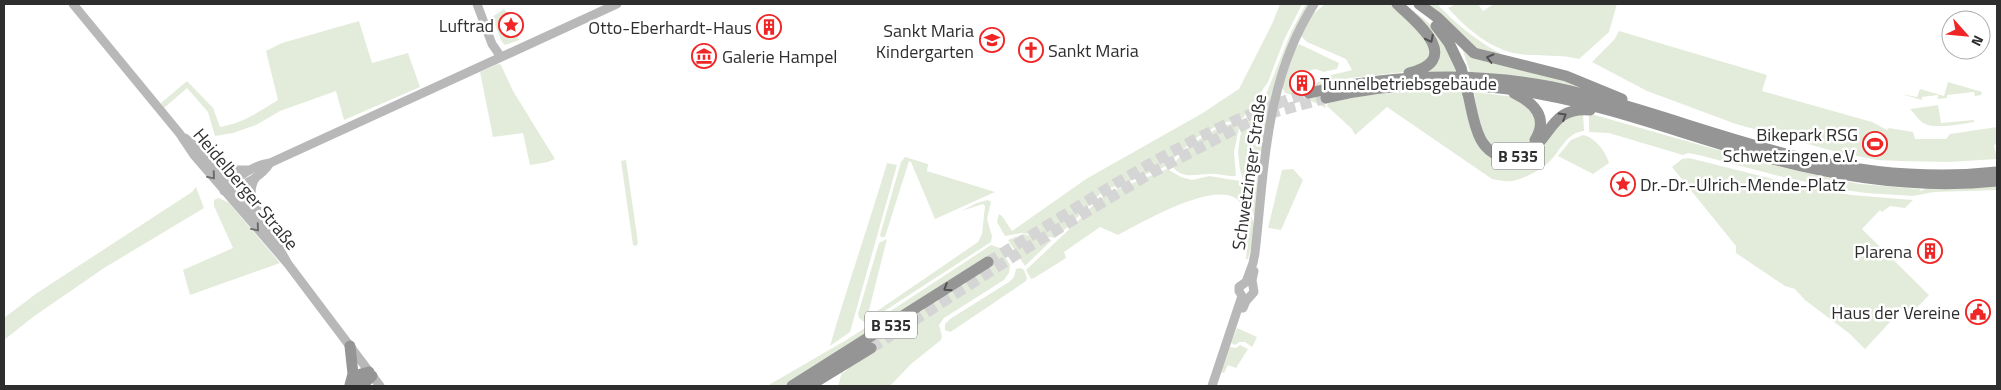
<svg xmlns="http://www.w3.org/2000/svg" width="2001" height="390" font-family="'Titillium Web',sans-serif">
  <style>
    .green { fill: #e3ecda }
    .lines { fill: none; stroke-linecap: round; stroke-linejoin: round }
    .highway-tunnel { stroke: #d5d5d5; stroke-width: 11; stroke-dasharray: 11 5.5; stroke-linecap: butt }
    .secondary { stroke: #b8b8b8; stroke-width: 9 }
    .highway { stroke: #959595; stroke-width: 11 }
    .highway-bridge { stroke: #959595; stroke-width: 11 }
    .oneway { stroke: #525252 }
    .oneway2 { stroke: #6c6c6c }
    .labels { text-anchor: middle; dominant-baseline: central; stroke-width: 5; stroke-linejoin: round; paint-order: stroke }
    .shield { fill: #fff; stroke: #6d6d6d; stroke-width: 1 }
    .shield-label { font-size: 16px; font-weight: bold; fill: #2e2e2e }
    .poi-label { font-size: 18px; fill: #2e2e2e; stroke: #fff; text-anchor: end }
    .street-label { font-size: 18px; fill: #2e2e2e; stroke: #fff }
  </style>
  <rect width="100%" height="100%" fill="#fff"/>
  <path class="green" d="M 1280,4 L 1302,4 L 1284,40 L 1268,82 L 1243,118 L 1220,124 L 1196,138 L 1164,167 L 1103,191 L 1071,224 L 1055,238 L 1022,233 L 1005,236 L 997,222 L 999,214 L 1002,216 L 1012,231 L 1086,179 L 1201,114 L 1239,89 L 1272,24 Z
    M 1306,4 L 1309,4 C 1295,34 1279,63 1271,96 C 1262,135 1260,177 1256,217 L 1254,216 L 1240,170 L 1238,152 L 1240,137 L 1243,126 L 1267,92 L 1291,32 Z
    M 1325,4 L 1393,4 L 1432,45 L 1428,62 L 1404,72 L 1350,78 L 1317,88 L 1315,86 C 1321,74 1340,74 1352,70 L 1346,59 L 1307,42 L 1301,36 L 1312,15 Z
    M 1403,4 L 1423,18 L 1440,33 L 1459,72 L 1424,72 L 1435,57 Z
    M 1426,4 L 1437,4 C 1456,24 1477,41 1501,54 L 1484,55 Z
    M 1456,4 L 1478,4 L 1483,11 L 1494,4 L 1617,4 L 1609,32 L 1579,59 C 1559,54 1539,57 1520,54 C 1492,51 1466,28 1448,8 Z
    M 504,9 L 509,15 L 518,21 L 515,30 L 519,40 L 505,45 L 502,42 L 492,17 Z
    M 359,21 L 372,63 L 408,53 L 420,87 L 344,120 L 336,91 L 280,111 L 256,125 L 233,133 L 215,136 L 208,112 L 187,88 L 164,108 L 161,103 L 187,81 L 213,108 L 220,127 C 242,123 259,112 278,100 L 266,51 L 282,43 Z
    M 1619,31 L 1767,75 L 1762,91 L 1872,122 L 1887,130 L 1889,128 L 1913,132 L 1915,139 L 1946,139 L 1950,134 L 1997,127 L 1997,144 L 1994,145 L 1997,159 L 1948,162 L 1901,161 L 1877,160 L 1837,152 L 1736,124 L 1647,91 L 1592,62 L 1614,40 Z
    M 1299,44 L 1339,63 L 1337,69 L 1323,72 L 1316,69 L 1300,73 L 1300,77 L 1297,78 L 1300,90 L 1296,92 L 1305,90 L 1323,95 L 1326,108 L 1305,98 L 1285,93 L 1282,87 L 1295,49 Z
    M 1462,48 L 1602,92 L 1506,75 L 1470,72 Z
    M 498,64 L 501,65 L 513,91 L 555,159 L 548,162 L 530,165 L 523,133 L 493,137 L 480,72 Z
    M 1948,82 L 1982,92 L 1981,95 L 1975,96 L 1974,92 L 1947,95 L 1947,98 L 1938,99 L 1938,95 L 1922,97 L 1922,100 L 1901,94 L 1917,97 L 1920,89 L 1944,96 Z
    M 1420,91 L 1464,92 L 1475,134 L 1515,160 L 1557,123 L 1583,111 L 1584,131 C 1566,133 1561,150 1550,161 C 1541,170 1524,179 1512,181 C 1506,182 1498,180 1492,179 L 1387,107 L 1355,135 L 1352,129 L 1327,106 L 1328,103 L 1367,95 Z
    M 1474,92 L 1515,97 L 1536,117 C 1535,124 1534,137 1530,143 C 1519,157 1495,153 1486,139 C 1477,123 1477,107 1474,92 Z
    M 1938,105 L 1941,123 L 1974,120 L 1974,122 C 1962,124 1936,129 1925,124 C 1919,121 1915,114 1910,109 Z
    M 1591,114 L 1764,163 L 1816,175 L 1860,184 L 1920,189 L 1920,191 L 1929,188 L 1997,186 L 1997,190 L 1934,192 L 1913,196 L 1866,193 L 1837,189 L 1775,175 L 1699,155 L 1688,153 L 1683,155 L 1609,133 L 1589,132 L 1589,116 Z
    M 1236,123 L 1239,128 L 1234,152 L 1236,176 C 1227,177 1218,173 1209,174 C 1194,174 1183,180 1172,166 C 1187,147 1212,126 1236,123 Z
    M 1583,135 C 1594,137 1606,151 1609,163 L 1593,174 L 1558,156 L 1571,140 Z
    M 905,157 L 928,164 L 927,171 L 995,192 L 935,219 L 911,162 L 909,161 L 885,237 L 881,237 L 880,235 L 901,162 Z
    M 1689,158 L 1785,182 L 1851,195 L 1913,200 L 1905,208 L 1890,206 L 1882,212 L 1880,210 L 1862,229 L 1929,295 L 1912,313 L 1904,307 L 1865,349 L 1850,334 L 1805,300 L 1795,289 L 1785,286 L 1736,253 L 1736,246 L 1672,167 L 1682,159 Z
    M 626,160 L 638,243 L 636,246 L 633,245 L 621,161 Z
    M 887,163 L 897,165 L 850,332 L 830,346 C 848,284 869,224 887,163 Z
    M 1167,169 L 1181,177 L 1192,180 L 1209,176 L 1240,181 L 1254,224 L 1252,244 L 1248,259 L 1246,259 C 1247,242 1251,221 1242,205 C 1224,173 1140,224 1118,235 L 1100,227 L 1064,252 L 1066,258 L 1034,278 L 1031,279 L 1026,270 L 1078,221 L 1096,202 L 1109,193 Z
    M 1293,169 L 1303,180 L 1281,230 L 1268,228 L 1282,170 Z
    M 196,187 L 204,208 L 104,268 L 33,317 L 4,340 L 4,318 L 37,293 L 192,192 Z
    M 219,198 L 229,203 L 280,263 L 190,295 L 183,270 L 233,248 L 214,206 L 214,200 Z
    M 988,200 L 991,202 L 987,219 L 992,236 L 991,242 L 869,321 L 864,322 L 859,318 L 858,314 L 879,243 L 887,239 L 867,318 L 978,242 L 982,234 L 985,206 L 983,204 L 961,211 L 977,203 Z
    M 1023,234 L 1052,240 L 1025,266 L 1008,240 Z
    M 991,245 L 1000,248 L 1010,265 L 1009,273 L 1004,280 L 944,318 L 939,325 L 942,336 L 941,340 L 911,364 L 890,386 L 838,386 L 842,372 L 844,373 L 870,344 L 992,266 L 987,258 L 785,386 L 767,386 L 848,339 Z
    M 1021,268 L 1024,270 L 1027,278 L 1026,281 L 955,329 L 950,332 L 945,330 L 945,324 L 950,319 L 1009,282 L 1014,277 L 1016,269 Z
    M 1237,328 L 1257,337 L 1252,347 L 1245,342 L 1239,342 L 1235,345 L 1231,343 Z
    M 1240,345 L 1248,349 L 1236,368 L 1228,365 L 1224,373 L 1221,372 L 1230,347 L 1236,348 Z"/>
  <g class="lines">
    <path class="highway-tunnel" d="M 988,262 C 1091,200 1193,128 1309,93
      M 871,348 L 1025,249 L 1151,173 L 1243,125 L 1275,112 L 1326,98"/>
    <path class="secondary" d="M 73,4 L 180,134 L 194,155 L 288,264
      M 477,4 L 492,44 L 501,57
      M 185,138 L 203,153 L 266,225 L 288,264 L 380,386
      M 216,164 L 232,170 L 249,170
      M 256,177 C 248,189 251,197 257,209
      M 229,190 C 244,186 262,176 270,163
      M 224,191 C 236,178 252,165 270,163 L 617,4
      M 1246,282 L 1253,263 L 1255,253 C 1265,165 1265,81 1314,4
      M 1242,296 L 1239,291 L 1239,287 L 1246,282
      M 1243,308 L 1246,301 L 1254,292 L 1252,280 L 1254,271
      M 1212,386 L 1242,296"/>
    <path class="highway" d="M 1397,4 C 1417,22 1464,60 1409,73
      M 1419,4 L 1438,18 L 1474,53 L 1566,76 L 1622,99
      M 1436,26 L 1449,43 L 1461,68
      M 1309,93 C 1389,75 1470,71 1552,87 C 1638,105 1720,139 1806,159 C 1868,173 1934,179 1997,172
      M 1514,93 C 1534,103 1549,117 1535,140
      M 1468,94 C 1474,119 1476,155 1508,157 C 1517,158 1526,155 1533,149 C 1553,130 1555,107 1590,110
      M 1326,98 C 1395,81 1471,81 1540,94 C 1618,108 1693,138 1769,158 C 1843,178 1921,189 1997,181
      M 350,346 L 353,374 L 350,385
      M 351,384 L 361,374 L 369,372
      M 361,386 L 372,376
      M 792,386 L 988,262
      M 809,386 L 871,348"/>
    <path class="highway-bridge" d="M 1461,68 L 1468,94"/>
  </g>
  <defs><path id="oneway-chevron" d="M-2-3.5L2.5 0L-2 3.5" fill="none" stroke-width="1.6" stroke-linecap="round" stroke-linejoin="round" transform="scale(1.25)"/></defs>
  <g class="oneway">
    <use href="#oneway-chevron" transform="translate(1430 39) rotate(63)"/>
    <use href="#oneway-chevron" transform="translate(1490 58) rotate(-166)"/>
    <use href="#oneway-chevron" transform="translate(1563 116) rotate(-31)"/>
    <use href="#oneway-chevron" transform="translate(947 288) rotate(147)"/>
  </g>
  <g class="oneway2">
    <use href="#oneway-chevron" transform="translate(212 176) rotate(50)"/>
    <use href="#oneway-chevron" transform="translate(256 228) rotate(50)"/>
  </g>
  <defs>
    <symbol id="sight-ring" viewBox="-11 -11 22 22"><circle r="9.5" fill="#fff" stroke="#f02525" stroke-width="1.5"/><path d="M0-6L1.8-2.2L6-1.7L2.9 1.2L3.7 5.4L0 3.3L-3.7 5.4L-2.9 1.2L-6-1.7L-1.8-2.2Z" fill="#f02525"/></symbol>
    <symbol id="building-ring" viewBox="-11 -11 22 22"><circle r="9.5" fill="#fff" stroke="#f02525" stroke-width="1.5"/><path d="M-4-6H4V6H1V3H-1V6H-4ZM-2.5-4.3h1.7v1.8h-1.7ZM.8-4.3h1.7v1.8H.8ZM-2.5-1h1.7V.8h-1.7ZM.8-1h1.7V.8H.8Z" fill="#f02525"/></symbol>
    <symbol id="school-ring" viewBox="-11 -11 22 22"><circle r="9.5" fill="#fff" stroke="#f02525" stroke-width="1.5"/><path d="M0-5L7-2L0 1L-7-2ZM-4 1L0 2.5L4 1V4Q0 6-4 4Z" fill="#f02525"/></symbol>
    <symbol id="church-ring" viewBox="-11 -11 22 22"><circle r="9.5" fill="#fff" stroke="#f02525" stroke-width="1.5"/><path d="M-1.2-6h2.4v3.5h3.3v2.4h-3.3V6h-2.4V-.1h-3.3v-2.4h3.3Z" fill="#f02525"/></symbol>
    <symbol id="museum-ring" viewBox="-11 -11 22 22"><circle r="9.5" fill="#fff" stroke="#f02525" stroke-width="1.5"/><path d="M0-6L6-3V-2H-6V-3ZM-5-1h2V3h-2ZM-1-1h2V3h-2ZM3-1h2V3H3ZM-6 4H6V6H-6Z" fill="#f02525"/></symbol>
    <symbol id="stadium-ring" viewBox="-11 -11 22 22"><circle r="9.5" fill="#fff" stroke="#f02525" stroke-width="1.5"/><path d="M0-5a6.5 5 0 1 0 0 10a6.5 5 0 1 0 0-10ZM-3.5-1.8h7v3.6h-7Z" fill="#f02525"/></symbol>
    <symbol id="civic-ring" viewBox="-11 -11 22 22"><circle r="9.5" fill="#fff" stroke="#f02525" stroke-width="1.5"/><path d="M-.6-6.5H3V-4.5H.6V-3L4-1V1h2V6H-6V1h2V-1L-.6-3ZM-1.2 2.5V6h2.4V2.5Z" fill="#f02525"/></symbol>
  </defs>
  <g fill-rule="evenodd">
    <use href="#sight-ring" x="497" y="11" width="28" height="28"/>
    <use href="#building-ring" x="755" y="13" width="28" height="28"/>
    <use href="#school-ring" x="978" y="26" width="28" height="28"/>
    <use href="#church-ring" x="1017" y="36" width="28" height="28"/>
    <use href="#museum-ring" x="690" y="42" width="28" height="28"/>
    <use href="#building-ring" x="1288" y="69" width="28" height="28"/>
    <use href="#stadium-ring" x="1861" y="130" width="28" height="28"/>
    <use href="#sight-ring" x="1609" y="170" width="28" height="28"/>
    <use href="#building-ring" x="1916" y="237" width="28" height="28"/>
    <use href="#civic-ring" x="1964" y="298" width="28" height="28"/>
  </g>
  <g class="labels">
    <g class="shield">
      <rect x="1492" y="142.5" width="52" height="27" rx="4"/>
      <rect x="865" y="311.5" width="52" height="27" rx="4"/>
    </g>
    <g class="shield-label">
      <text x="1518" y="156">B 535</text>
      <text x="891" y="325">B 535</text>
    </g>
    <g class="poi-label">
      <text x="494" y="25">Luftrad</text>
      <text x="752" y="27">Otto-Eberhardt-Haus</text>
      <text x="974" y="30">Sankt Maria<tspan x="974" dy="21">Kindergarten</tspan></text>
      <text x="1048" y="50" text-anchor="start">Sankt Maria</text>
      <text x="722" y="56" text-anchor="start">Galerie Hampel</text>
      <text x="1320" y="83" text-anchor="start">Tunnelbetriebsgebäude</text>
      <text x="1858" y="134">Bikepark RSG<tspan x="1858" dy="21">Schwetzingen e.V.</tspan></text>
      <text x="1640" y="184" text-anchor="start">Dr.-Dr.-Ulrich-Mende-Platz</text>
      <text x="1912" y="251">Plarena</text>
      <text x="1960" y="312">Haus der Vereine</text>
    </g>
    <g class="street-label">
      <text transform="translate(1249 172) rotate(-82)">Schwetzinger Straße</text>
      <text transform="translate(246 189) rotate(50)">Heidelberger Straße</text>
    </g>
  </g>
  <rect width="2001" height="390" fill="none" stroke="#2e2e2e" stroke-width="10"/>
  <g transform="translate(1966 35) rotate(117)"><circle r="24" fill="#ffffff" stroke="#ababab"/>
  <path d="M0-4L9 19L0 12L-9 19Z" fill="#f02525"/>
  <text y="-8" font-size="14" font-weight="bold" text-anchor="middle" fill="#2e2e2e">N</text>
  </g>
</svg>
